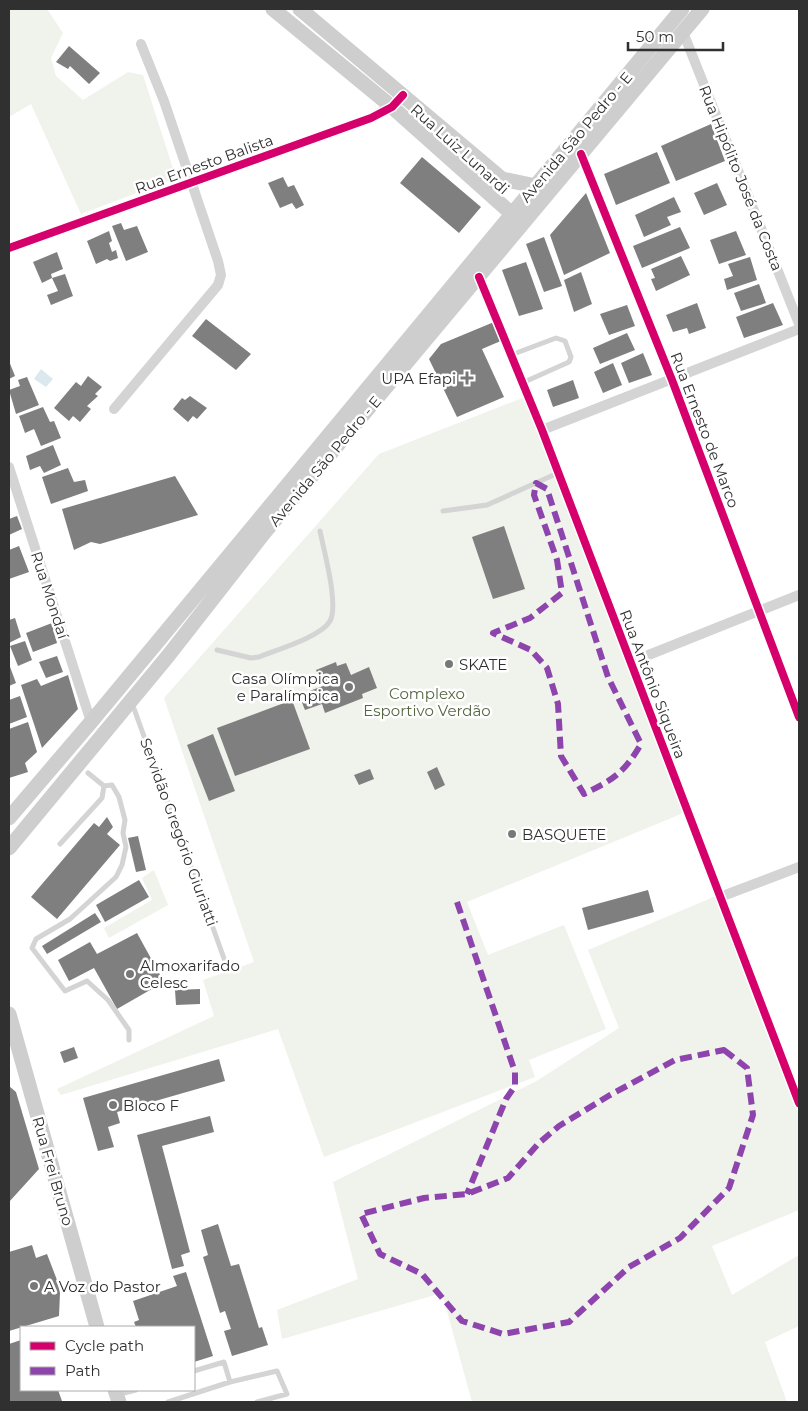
<svg xmlns="http://www.w3.org/2000/svg" width="808" height="1411" font-family="Montserrat,sans-serif">
  <style>
    .green { fill: #f0f2ec }
    .water { fill: #dbe9ee }
    .building { fill: #7f7f7f }
    .lines { fill: none; stroke-linecap: round; stroke-linejoin: round }
    .lane { stroke: #d4d4d4; stroke-width: 5 }
    .street { stroke: #d4d4d4; stroke-width: 10 }
    .secondary { stroke: #cecece; stroke-width: 15 }
    .quiet { stroke: #8e44ad; stroke-width: 6; stroke-dasharray: 12 6; stroke-linecap: butt }
    .cycleway-casing { stroke: #fff; stroke-width: 11 }
    .cycleway { stroke: #d6006c; stroke-width: 8 }
    .poi-dot { fill: #787878; stroke: #fff; stroke-width: 2 }
    .labels { text-anchor: middle; dominant-baseline: central; stroke-width: 5; stroke-linejoin: round; paint-order: stroke }
    .street-label { font-size: 15px; fill: #303030; stroke: #fff }
    .poi-label { font-size: 15px; fill: #303030; stroke: #fff; text-anchor: start }
    .park-label { font-size: 15px; fill: #586742; stroke: #fff }
  </style>
  <rect width="100%" height="100%" fill="#fff"/>
  <path class="green" d="M 9,9 L 47,9 L 63,33 L 51,58 L 56,76 L 83,100 L 128,72 L 143,75 L 176,178 L 81,214 L 31,104 L 9,117 Z
    M 525,397 L 686,812 L 467,902 L 488,955 L 564,925 L 606,1029 L 529,1060 L 535,1077 L 324,1157 L 278,1029 L 61,1095 L 57,1089 L 214,1016 L 203,980 L 254,962 L 164,698 L 379,454 Z
    M 154,870 L 168,905 L 109,938 L 104,928 L 152,900 L 142,878 Z
    M 716,896 L 751,993 L 799,1114 L 799,1210 L 712,1246 L 732,1295 L 799,1255 L 799,1326 L 765,1342 L 787,1402 L 472,1402 L 442,1293 L 282,1339 L 277,1310 L 358,1279 L 333,1182 L 535,1082 L 619,1028 L 588,950 Z"/>
  <path class="water" d="M 41,369 L 53,379 L 46,387 L 34,379 Z"/>
  <path class="building" d="M 69,46 L 100,73 L 89,84 L 70,66 L 68,69 L 56,62 Z
    M 711,124 L 725,161 L 676,181 L 661,146 Z
    M 657,152 L 670,183 L 616,205 L 604,174 Z
    M 422,157 L 481,207 L 459,233 L 400,183 Z
    M 283,177 L 288,187 L 294,185 L 304,205 L 296,209 L 292,203 L 280,208 L 268,183 Z
    M 717,183 L 727,205 L 704,215 L 694,193 Z
    M 586,193 L 610,253 L 564,275 L 550,235 Z
    M 674,197 L 681,212 L 667,217 L 671,225 L 644,237 L 635,215 Z
    M 121,223 L 124,230 L 137,226 L 148,252 L 126,261 L 112,226 Z
    M 680,227 L 690,248 L 642,268 L 633,246 Z
    M 109,231 L 112,241 L 109,243 L 112,252 L 116,250 L 118,258 L 110,261 L 107,259 L 96,264 L 87,241 Z
    M 736,231 L 746,255 L 719,264 L 710,240 Z
    M 544,237 L 562,286 L 544,292 L 526,244 Z
    M 57,252 L 63,269 L 51,274 L 52,278 L 42,283 L 33,262 Z
    M 681,256 L 690,275 L 656,291 L 651,279 L 655,278 L 651,269 Z
    M 750,257 L 757,280 L 727,290 L 724,279 L 733,276 L 728,264 Z
    M 526,262 L 543,309 L 519,316 L 502,270 Z
    M 581,272 L 592,304 L 574,312 L 564,280 Z
    M 65,274 L 73,296 L 51,305 L 47,295 L 58,291 L 52,278 Z
    M 759,284 L 766,303 L 741,311 L 734,293 Z
    M 697,303 L 706,328 L 689,334 L 687,328 L 673,332 L 666,315 Z
    M 773,303 L 783,325 L 744,338 L 736,317 Z
    M 627,305 L 635,326 L 609,335 L 600,314 Z
    M 206,319 L 251,354 L 236,370 L 192,336 Z
    M 494,322 L 503,340 L 482,349 L 504,397 L 457,417 L 429,359 L 441,344 Z
    M 627,333 L 635,350 L 600,364 L 593,348 Z
    M 643,353 L 652,375 L 629,383 L 621,363 Z
    M 9,361 L 15,376 L 9,379 Z
    M 613,363 L 622,385 L 603,393 L 594,372 Z
    M 88,376 L 102,387 L 95,394 L 98,396 L 87,406 L 91,409 L 80,422 L 73,416 L 69,421 L 54,408 L 76,382 L 81,386 Z
    M 27,377 L 39,405 L 16,414 L 9,390 L 20,386 L 18,380 Z
    M 573,380 L 579,398 L 553,407 L 547,390 Z
    M 190,396 L 207,408 L 197,419 L 193,416 L 188,422 L 173,409 L 182,398 L 185,400 Z
    M 43,407 L 50,422 L 54,421 L 61,438 L 41,446 L 34,429 L 25,433 L 19,416 Z
    M 53,445 L 61,465 L 44,473 L 40,466 L 30,470 L 26,456 Z
    M 68,468 L 74,482 L 85,480 L 88,491 L 51,504 L 42,477 Z
    M 175,476 L 198,515 L 100,544 L 91,542 L 74,550 L 62,509 Z
    M 17,516 L 22,529 L 9,535 L 9,519 Z
    M 504,526 L 525,589 L 493,599 L 472,537 Z
    M 19,546 L 29,572 L 9,579 L 9,550 Z
    M 15,618 L 21,637 L 9,643 L 9,620 Z
    M 52,623 L 57,643 L 33,652 L 26,633 Z
    M 25,641 L 32,660 L 18,666 L 10,646 Z
    M 57,656 L 63,672 L 46,678 L 39,662 Z
    M 336,662 L 337,666 L 346,663 L 351,675 L 369,667 L 377,688 L 362,694 L 363,698 L 325,713 L 322,704 L 305,710 L 299,695 L 323,686 L 316,670 Z
    M 9,664 L 16,683 L 9,686 Z
    M 68,675 L 78,709 L 42,748 L 21,685 L 37,679 L 41,686 Z
    M 20,696 L 27,717 L 9,724 L 9,700 Z
    M 292,700 L 310,749 L 235,776 L 217,728 Z
    M 28,722 L 37,752 L 25,763 L 28,772 L 9,778 L 9,729 Z
    M 213,734 L 235,791 L 209,801 L 187,745 Z
    M 437,767 L 445,785 L 435,790 L 427,772 Z
    M 370,769 L 374,779 L 359,785 L 354,775 Z
    M 107,817 L 113,827 L 107,834 L 120,845 L 57,919 L 31,897 L 94,823 L 99,827 Z
    M 138,836 L 146,870 L 136,872 L 128,838 Z
    M 139,880 L 149,897 L 105,922 L 96,905 Z
    M 648,890 L 654,912 L 588,930 L 582,908 Z
    M 95,913 L 101,922 L 47,954 L 42,946 Z
    M 137,933 L 164,982 L 117,1009 L 94,968 L 69,981 L 58,960 L 90,942 L 97,954 Z
    M 200,989 L 200,1004 L 176,1005 L 175,990 Z
    M 74,1047 L 78,1058 L 64,1063 L 60,1052 Z
    M 219,1059 L 225,1081 L 117,1112 L 120,1123 L 108,1127 L 114,1147 L 98,1151 L 83,1098 Z
    M 9,1086 L 16,1092 L 39,1169 L 9,1202 Z
    M 210,1116 L 214,1132 L 162,1146 L 190,1252 L 181,1255 L 184,1266 L 172,1269 L 137,1135 Z
    M 218,1224 L 231,1266 L 239,1264 L 259,1328 L 262,1327 L 268,1345 L 232,1356 L 224,1331 L 231,1329 L 225,1311 L 220,1313 L 203,1257 L 208,1255 L 201,1230 Z
    M 32,1245 L 36,1258 L 47,1254 L 57,1280 L 60,1293 L 59,1316 L 9,1331 L 9,1252 Z
    M 186,1272 L 213,1356 L 194,1362 L 194,1327 L 136,1327 L 134,1322 L 139,1320 L 133,1301 L 177,1286 L 173,1276 Z
    M 21,1340 L 21,1390 L 58,1390 L 62,1401 L 9,1402 L 9,1344 Z"/>
  <g class="lines">
    <path class="lane" d="M 511,355 L 556,338 L 565,341 L 571,357 L 569,362 L 522,383
      M 443,511 L 487,505 L 558,473
      M 217,650 L 251,658 L 259,657 C 276,650 321,637 330,621 C 339,605 324,551 320,531
      M 132,703 L 226,964
      M 88,773 L 104,786 L 112,785 L 119,797 L 125,820 L 123,833 L 126,847 L 122,865 L 116,877 L 70,919 L 36,939 L 32,948 L 65,991 L 87,981 L 108,1000 L 129,1030 L 129,1040
      M 60,844 L 102,798 L 104,786
      M 194,1371 L 224,1362 L 230,1382
      M 120,1394 L 136,1390
      M 168,1402 L 230,1382 L 277,1371 L 287,1394 L 257,1402"/>
    <path class="street" d="M 683,32 L 799,324
      M 581,154 L 672,380 L 799,717
      M 9,248 L 371,118 L 396,103
      M 479,277 L 542,430 L 799,1103
      M 114,409 L 218,285 L 221,275 L 218,261 L 164,101 L 141,44
      M 542,430 L 799,329
      M 9,467 L 91,722
      M 631,662 L 799,595
      M 720,897 L 799,867"/>
    <path class="secondary" d="M 273,9 L 392,107 L 512,214
      M 300,9 L 502,179 L 536,186
      M 9,818 L 91,722 L 682,9
      M 9,848 L 168,656 L 264,533 L 702,9
      M 9,1014 L 97,1327
      M 115,1390 L 119,1402"/>
    <path class="quiet" d="M 536,483 L 547,489 L 608,677 L 641,744 C 624,773 614,779 584,794 L 561,756 L 558,704 L 547,668 L 531,650 L 493,633 L 530,618 L 562,593 L 557,560 L 534,495 Z
      M 457,902 L 515,1072 L 515,1086 L 506,1099 L 467,1194
      M 724,1050 L 747,1068 L 753,1115 L 729,1188 L 680,1238 L 629,1267 L 569,1322 L 503,1334 L 462,1321 L 422,1274 L 380,1254 L 361,1214 L 424,1198 L 467,1194 L 508,1178 L 539,1143 L 559,1126 L 610,1095 L 675,1060 Z"/>
    <defs>
      <path id="cycleway" d="M 581,154 L 672,380 L 799,717
        M 9,248 L 371,118 L 392,107 L 403,95
        M 479,277 L 542,430 L 799,1103"/>
    </defs>
    <use href="#cycleway" class="cycleway-casing"/>
    <use href="#cycleway" class="cycleway"/>
  </g>
  <g class="poi-dot">
    <path d="M464.5 370.5h5v5h5v5h-5v5h-5v-5h-5v-5h5z"/>
    <circle cx="449" cy="664" r="5"/>
    <circle cx="349" cy="687" r="5"/>
    <circle cx="512" cy="834" r="5"/>
    <circle cx="130" cy="974" r="5"/>
    <circle cx="113" cy="1105" r="5"/>
    <circle cx="34" cy="1286" r="5"/>
  </g>
  <g class="labels">
    <g class="street-label">
      <text transform="translate(576 137) rotate(-50)">Avenida São Pedro - E</text>
      <text transform="translate(460 149) rotate(42)">Rua Luiz Lunardi</text>
      <text transform="translate(204 164) rotate(-20)">Rua Ernesto Balista</text>
      <text transform="translate(741 178) rotate(68)">Rua Hipólito José da Costa</text>
      <text transform="translate(705 430) rotate(69)">Rua Ernesto de Marco</text>
      <text transform="translate(325 461) rotate(-50)">Avenida São Pedro - E</text>
      <text transform="translate(50 595) rotate(72)">Rua Mondaí</text>
      <text transform="translate(653 684) rotate(69)">Rua Antônio Siqueira</text>
      <text transform="translate(179 832) rotate(70)">Servidão Gregório Giuriatti</text>
      <text transform="translate(53 1171) rotate(74)">Rua Frei Bruno</text>
    </g>
    <g class="poi-label">
      <text x="456" y="378" text-anchor="end">UPA Efapi</text>
      <text x="459" y="664">SKATE</text>
      <text x="339" y="678" text-anchor="end">Casa Olímpica<tspan x="339" dy="17">e Paralímpica</tspan></text>
      <text x="522" y="834">BASQUETE</text>
      <text x="140" y="965">Almoxarifado<tspan x="140" dy="17">Celesc</tspan></text>
      <text x="123" y="1105">Bloco F</text>
      <text x="44" y="1286">A Voz do Pastor</text>
    </g>
    <g class="park-label">
      <text x="427" y="693">Complexo<tspan x="427" dy="17">Esportivo Verdão</tspan></text>
    </g>
  </g>
  <rect width="808" height="1411" fill="none" stroke="#303030" stroke-width="20"/>
  <rect x="20" y="1326" width="175" height="65" fill="#ffffff" stroke="#acacac"/>
  <rect x="30" y="1342" width="25" height="8" fill="#d6006c" stroke="#acacac"/>
  <text x="65" y="1351" font-size="15" fill="#303030">Cycle path</text>
  <rect x="30" y="1367" width="25" height="8" fill="#8e44ad" stroke="#acacac"/>
  <text x="65" y="1376" font-size="15" fill="#303030">Path</text>
  <path d="M628 42v8h95v-8" fill="none" stroke="#303030" stroke-width="2.5"/>
  <text x="636" y="42" font-size="15" fill="#303030" stroke="#ffffff" stroke-width="4" paint-order="stroke">50 m</text>
</svg>
